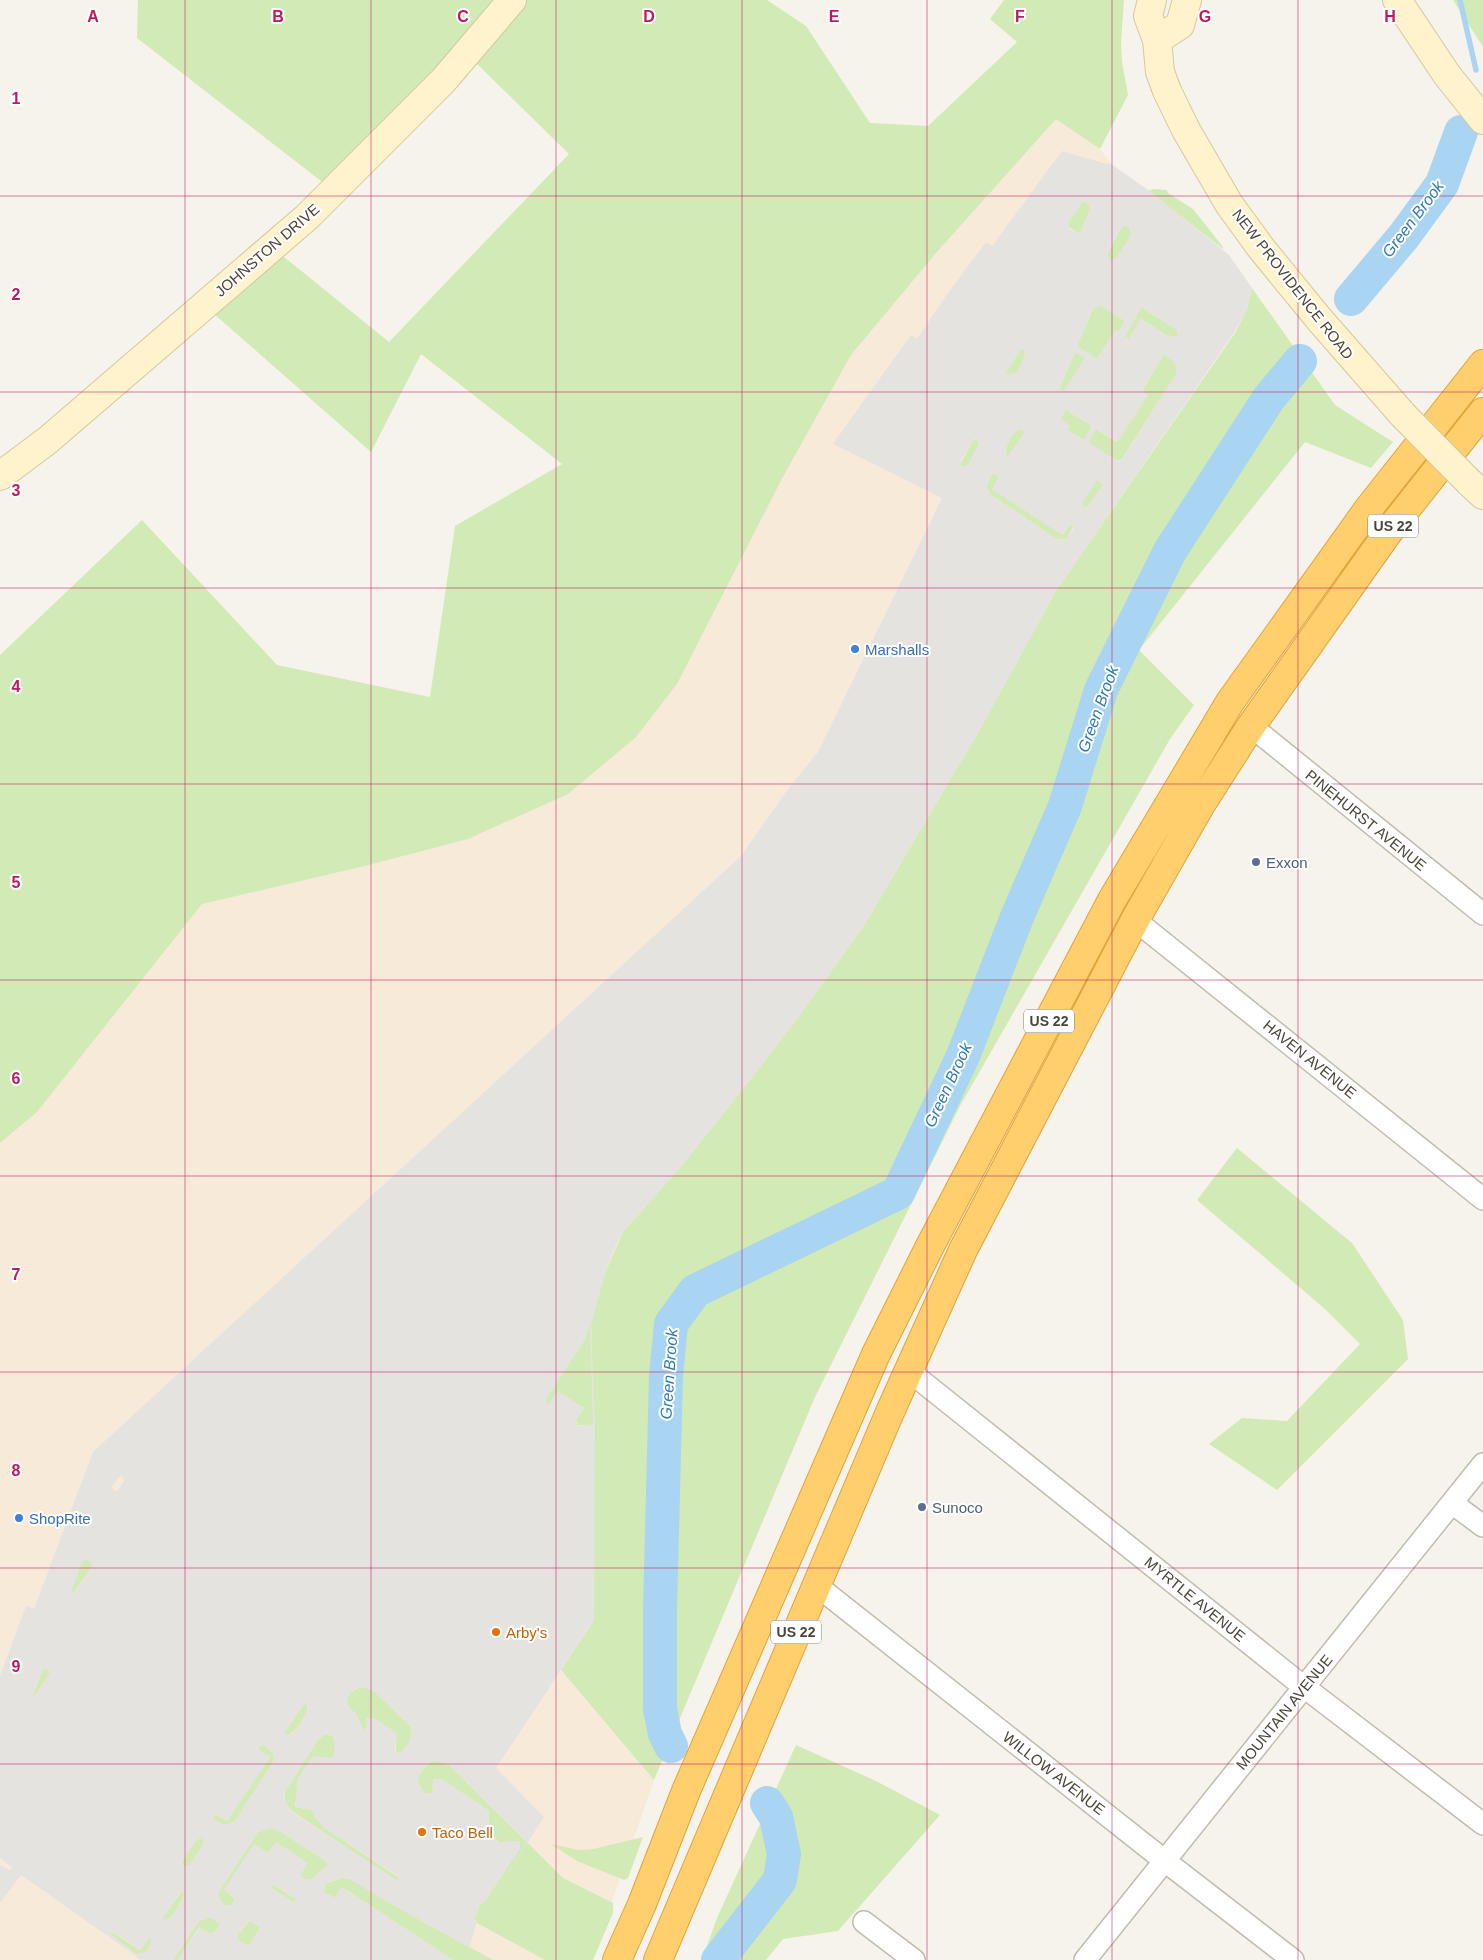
<svg xmlns="http://www.w3.org/2000/svg" width="1483" height="1960" font-family="Arial,sans-serif">
  <style>
    .commercial { fill: #f7ead8 }
    .green { fill: #d2eab5 }
    .parking { fill: #e5e3e0; fill-rule: evenodd }
    .lines { fill: none; stroke-linecap: round; stroke-linejoin: round }
    .stream { stroke: #a9d4f2; stroke-width: 5.5 }
    .river { stroke: #a9d4f2; stroke-width: 34 }
    .street-casing { stroke: #c2bbae; stroke-width: 24 }
    .secondary-casing { stroke: #d6c79b; stroke-width: 30 }
    .highway-casing { stroke: #e0a43c; stroke-width: 30 }
    .street { stroke: #fff; stroke-width: 21 }
    .secondary { stroke: #fff3cd; stroke-width: 28 }
    .highway { stroke: #ffcf6e; stroke-width: 28 }
    .secondary-bridge-casing { stroke: #d6c79b; stroke-width: 30; stroke-linecap: butt }
    .secondary-bridge { stroke: #fff3cd; stroke-width: 28 }
    .grid { fill: none; stroke: #c2185b; stroke-width: 1; stroke-opacity: 0.55 }
    .shop-dot { fill: #3f7fe0; stroke: #fff; stroke-width: 2 }
    .service-dot { fill: #5c6f8a; stroke: #fff; stroke-width: 2 }
    .food-dot { fill: #e8710a; stroke: #fff; stroke-width: 2 }
    .labels { text-anchor: middle; dominant-baseline: central; stroke-width: 4; stroke-linejoin: round; paint-order: stroke }
    .shield { fill: #fff; stroke: #817c74; stroke-width: 1 }
    .shield-label { font-size: 14px; font-weight: bold; fill: #4b4439 }
    .street-label { font-size: 15px; fill: #4b4439; stroke: #fff }
    .shop-label { font-size: 15px; fill: #366cbe; stroke: #fff; text-anchor: start }
    .service-label { font-size: 15px; fill: #4e5e75; stroke: #fff; text-anchor: start }
    .food-label { font-size: 15px; fill: #c56008; stroke: #fff; text-anchor: start }
    .water-label { font-size: 16px; font-style: italic; fill: #2e7ab2; stroke: #fff }
    .grid-label { font-size: 16px; text-anchor: middle; font-weight: bold; fill: #c2185b; stroke: #fff; stroke-width: 4; stroke-linejoin: round; paint-order: stroke }
  </style>
  <rect width="100%" height="100%" fill="#f6f3ec"/>
  <path class="commercial" d="M 1057,118 L 1100,149 L 1111,164 L 1151,192 L 1229,255 L 1252,288 L 979,731 L 863,927 L 561,1670 L 654,1780 L 604,1924 L 588,1960 L 0,1960 L 0,1143 L 37,1112 L 202,904 L 365,866 L 468,839 L 677,684 L 784,475 L 851,355 L 936,253 Z"/>
  <path class="green" d="M 138,0 L 767,0 L 806,26 L 870,123 L 928,126 L 1017,42 L 990,19 L 1004,0 L 1124,0 L 1121,41 L 1122,62 L 1128,95 L 1100,149 L 1056,119 L 936,253 L 851,355 L 784,475 L 677,684 L 636,737 L 568,794 L 468,839 L 365,866 L 202,904 L 37,1112 L 0,1143 L 0,655 L 142,520 L 277,665 L 430,697 L 455,526 L 562,464 L 421,354 L 371,452 L 213,313 L 278,252 L 389,342 L 569,154 L 471,58 L 339,195 L 137,38 Z
    M 1453,0 L 1483,0 L 1483,47 Z
    M 1154,189 L 1167,190 L 1168,193 L 1193,209 L 1223,247 L 1223,249 L 1151,193 L 1144,192 Z
    M 1085,201 L 1089,204 L 1090,209 L 1081,231 L 1078,233 L 1069,227 L 1068,223 L 1082,202 Z
    M 1126,225 L 1130,228 L 1131,236 L 1116,259 L 1111,261 L 1108,257 L 1108,252 L 1122,227 Z
    M 1252,288 L 1335,405 L 1393,442 L 1371,468 L 1305,442 L 1139,650 L 1194,705 L 1170,739 L 960,1106 L 815,1397 L 654,1780 L 561,1670 L 594,1620 L 593,1425 L 577,1425 L 576,1420 L 584,1408 L 558,1392 L 548,1405 L 546,1403 L 546,1398 L 590,1323 L 592,1360 L 591,1323 L 604,1276 L 623,1232 L 679,1169 L 731,1104 L 792,1026 L 863,927 L 979,731 L 1056,591 L 1235,333 L 1247,309 Z
    M 1100,305 L 1125,321 L 1118,332 L 1115,331 L 1097,359 L 1077,346 L 1093,309 Z
    M 1141,307 L 1177,330 L 1178,336 L 1169,337 L 1141,319 L 1129,339 L 1125,337 Z
    M 1021,349 L 1024,349 L 1025,356 L 1017,373 L 1007,375 L 1006,372 Z
    M 1075,352 L 1085,358 L 1064,392 L 1059,389 Z
    M 1164,354 C 1171,359 1180,364 1176,374 L 1122,459 L 1117,461 L 1088,443 L 1096,429 L 1117,442 L 1148,395 L 1142,391 Z
    M 1066,410 L 1092,426 L 1084,440 L 1067,430 L 1060,419 Z
    M 1019,429 L 1024,430 L 1024,433 L 1009,455 L 1006,455 C 1004,447 1012,432 1019,429 Z
    M 973,440 L 977,440 L 979,444 L 968,465 L 962,467 L 960,465 Z
    M 993,473 L 998,475 L 999,478 L 992,489 L 1063,535 L 1070,525 L 1074,525 L 1067,538 L 1060,540 L 1055,538 L 990,494 L 986,486 Z
    M 1099,480 L 1102,484 L 1102,487 L 1088,506 L 1083,507 L 1082,503 L 1096,481 Z
    M 1237,1148 L 1352,1243 L 1403,1320 L 1408,1359 L 1277,1490 L 1209,1444 L 1242,1418 L 1287,1421 L 1360,1344 L 1325,1309 L 1197,1200 Z
    M 86,1559 L 92,1562 L 92,1566 L 74,1593 L 72,1593 L 71,1591 L 82,1561 Z
    M 45,1668 L 48,1669 L 50,1673 L 34,1697 L 32,1697 L 42,1671 Z
    M 363,1687 L 373,1690 L 412,1728 L 410,1742 L 400,1754 L 396,1752 L 396,1733 L 374,1718 L 366,1718 L 366,1728 L 364,1731 C 361,1726 360,1721 357,1716 C 355,1712 351,1710 349,1707 C 342,1696 354,1688 363,1687 Z
    M 307,1704 C 310,1713 297,1733 286,1735 L 285,1732 L 303,1705 Z
    M 325,1734 L 333,1736 C 336,1743 336,1751 332,1758 L 298,1778 L 295,1807 L 312,1810 L 325,1828 L 399,1878 L 397,1881 L 293,1812 C 286,1805 282,1799 286,1790 L 317,1741 Z
    M 263,1745 L 273,1753 L 274,1760 L 272,1764 L 234,1822 C 225,1826 218,1825 213,1817 L 215,1814 L 227,1821 L 270,1757 L 259,1750 L 259,1746 Z
    M 796,1745 L 876,1781 L 940,1815 L 838,1931 L 783,1939 L 766,1960 L 702,1960 L 717,1918 Z
    M 432,1761 L 438,1761 L 448,1764 L 563,1878 L 613,1903 L 613,1913 L 593,1960 L 545,1960 L 477,1923 L 474,1918 L 478,1911 L 479,1905 L 485,1901 L 520,1848 L 520,1842 L 499,1842 L 489,1831 L 489,1811 L 441,1779 L 432,1793 L 426,1793 L 422,1790 L 417,1780 C 420,1772 425,1766 432,1761 Z
    M 270,1828 L 278,1830 L 327,1862 L 328,1866 L 319,1872 L 312,1879 L 304,1879 L 300,1875 L 307,1863 L 276,1842 L 268,1853 L 254,1845 L 224,1890 L 235,1899 L 232,1905 C 224,1909 219,1900 218,1893 L 258,1832 Z
    M 643,1837 L 628,1878 L 624,1880 L 577,1861 L 551,1844 L 579,1850 L 593,1849 Z
    M 201,1838 L 204,1840 L 203,1844 L 189,1866 L 184,1867 L 182,1861 L 197,1839 Z
    M 341,1878 C 357,1878 370,1892 385,1900 C 421,1921 457,1940 493,1960 L 453,1960 L 342,1887 L 335,1898 L 324,1892 L 325,1884 Z
    M 272,1884 L 296,1899 L 295,1903 L 271,1888 Z
    M 182,1891 L 184,1895 L 183,1898 L 172,1916 L 164,1921 L 162,1918 Z
    M 211,1917 L 220,1925 L 215,1932 L 210,1934 L 199,1927 L 178,1960 L 173,1960 L 199,1921 Z
    M 250,1920 L 261,1927 L 249,1945 L 246,1945 L 238,1940 L 237,1936 Z
    M 112,1932 L 140,1950 L 149,1938 L 151,1938 L 152,1942 L 146,1952 L 136,1954 L 111,1935 L 110,1933 Z"/>
  <path class="parking" d="M 1062,151 L 1103,163 L 1111,164 L 1151,192 L 1229,255 L 1252,288 L 1247,309 L 1234,333 L 1056,591 L 979,731 L 863,927 L 792,1026 L 731,1104 L 679,1169 L 623,1232 L 616,1245 L 604,1276 L 591,1323 L 595,1425 L 594,1620 L 496,1768 L 544,1817 L 477,1921 L 466,1960 L 469,1947 L 382,1899 L 348,1878 L 341,1878 L 328,1882 L 324,1887 L 324,1892 L 335,1898 L 342,1887 L 453,1960 L 178,1960 L 200,1927 L 210,1934 L 215,1932 L 220,1925 L 211,1917 L 199,1921 L 173,1960 L 140,1960 L 132,1953 L 21,1875 L 0,1903 L 0,1865 L 9,1870 L 13,1868 L 0,1858 L 0,1676 L 26,1606 L 34,1609 L 93,1452 L 742,855 L 785,793 L 818,752 L 942,498 L 833,444 L 911,335 L 917,339 L 945,297 L 986,242 L 992,246 ZM 1085,201 L 1089,204 L 1090,209 L 1081,231 L 1078,233 L 1070,229 L 1068,223 L 1082,202 ZM 1126,225 L 1130,228 L 1131,236 L 1116,259 L 1111,261 L 1108,257 L 1108,252 L 1122,227 ZM 1100,305 L 1125,321 L 1118,332 L 1115,331 L 1097,359 L 1077,346 L 1093,309 ZM 1141,307 L 1177,330 L 1178,336 L 1169,337 L 1141,319 L 1129,339 L 1125,337 ZM 1021,349 L 1024,349 L 1026,354 L 1017,373 L 1007,375 L 1006,372 ZM 1075,352 L 1085,358 L 1063,392 L 1060,389 ZM 1164,354 L 1176,364 L 1176,374 L 1125,455 L 1120,461 L 1117,461 L 1088,442 L 1097,429 L 1117,442 L 1148,395 L 1142,390 ZM 1066,410 L 1092,426 L 1084,440 L 1067,430 L 1070,426 L 1061,419 ZM 1019,429 L 1024,430 L 1024,433 L 1009,455 L 1006,455 L 1005,450 L 1014,432 ZM 976,439 L 979,444 L 968,465 L 965,467 L 961,466 L 961,460 L 973,440 ZM 993,473 L 998,475 L 999,478 L 992,489 L 1056,531 L 1063,535 L 1070,525 L 1073,525 L 1074,528 L 1067,538 L 1060,540 L 1055,538 L 990,494 L 986,486 ZM 1099,480 L 1102,484 L 1102,487 L 1088,506 L 1083,507 L 1082,503 L 1096,481 ZM 590,1325 L 593,1424 L 578,1426 L 576,1424 L 576,1420 L 584,1408 L 558,1391 L 548,1405 L 545,1401 L 584,1341 ZM 120,1476 L 123,1477 L 124,1481 L 118,1490 L 114,1491 L 112,1486 ZM 85,1559 L 91,1561 L 92,1566 L 75,1593 L 72,1593 L 71,1590 L 82,1561 ZM 45,1668 L 48,1669 L 50,1673 L 34,1697 L 32,1697 L 42,1671 ZM 363,1687 L 373,1690 L 412,1728 L 410,1742 L 400,1754 L 396,1752 L 395,1749 L 396,1733 L 374,1718 L 366,1718 L 366,1728 L 364,1731 L 356,1713 L 349,1708 L 347,1700 L 349,1695 L 354,1689 ZM 307,1704 L 308,1708 L 302,1720 L 293,1733 L 286,1735 L 285,1732 L 303,1705 ZM 325,1734 L 333,1736 L 335,1740 L 334,1755 L 332,1758 L 313,1756 L 298,1778 L 295,1807 L 312,1810 L 316,1819 L 325,1828 L 399,1877 L 397,1880 L 293,1813 L 286,1804 L 284,1796 L 286,1790 L 317,1741 ZM 263,1745 L 273,1753 L 274,1760 L 272,1764 L 234,1822 L 225,1825 L 216,1821 L 213,1817 L 215,1814 L 227,1821 L 270,1757 L 259,1750 L 259,1746 ZM 432,1761 L 438,1761 L 448,1764 L 527,1842 L 476,1922 L 474,1918 L 478,1911 L 479,1905 L 485,1901 L 520,1848 L 520,1841 L 499,1842 L 489,1831 L 489,1811 L 441,1779 L 433,1779 L 432,1793 L 426,1793 L 422,1790 L 417,1780 L 419,1775 L 427,1764 ZM 270,1828 L 278,1830 L 327,1862 L 328,1866 L 319,1872 L 312,1879 L 304,1879 L 300,1875 L 308,1863 L 276,1842 L 268,1853 L 254,1844 L 224,1890 L 235,1899 L 232,1905 L 226,1905 L 221,1901 L 218,1893 L 258,1832 ZM 201,1838 L 204,1840 L 203,1844 L 189,1866 L 184,1867 L 182,1861 L 197,1839 ZM 273,1884 L 296,1899 L 295,1903 L 271,1888 L 271,1886 ZM 181,1891 L 184,1895 L 182,1900 L 172,1916 L 164,1921 L 163,1917 ZM 249,1920 L 261,1928 L 249,1945 L 246,1945 L 238,1940 L 237,1936 ZM 113,1932 L 141,1950 L 149,1938 L 151,1938 L 152,1942 L 146,1952 L 136,1954 L 111,1935 L 110,1933 Z"/>
  <g class="lines">
    <path class="stream" d="M 1460,0 L 1476,70"/>
    <path class="river" d="M 1351,299 L 1404,236 L 1442,184 L 1461,132
      M 671,1746 L 665,1734 L 660,1709 L 660,1609 L 666,1376 L 671,1324 L 695,1291 L 898,1193 L 963,1056 L 1017,917 L 1065,806 L 1101,690 L 1170,551 L 1269,398 L 1300,361
      M 718,1960 L 780,1880 L 784,1854 L 776,1817 L 767,1803"/>
    <defs>
      <path id="street" d="M 1251,726 L 1483,914
        M 1135,920 L 1483,1199
        M 909,1371 L 1299,1683 L 1483,1824
        M 1452,1503 L 1483,1526
        M 816,1585 L 1165,1861 L 1293,1960
        M 864,1922 L 914,1960
        M 1085,1960 L 1483,1464"/>
      <path id="secondary" d="M 1152,0 L 1148,16 L 1157,40 L 1160,72 L 1167,91 L 1186,130 L 1229,204 L 1261,248 L 1319,319 L 1403,415
        M 1397,0 L 1447,75 L 1483,120
        M 1157,40 L 1180,25 L 1187,0
        M 0,476 L 48,440 L 307,217 L 443,81 L 512,0
        M 1469,482 L 1483,495"/>
      <path id="highway" d="M 617,1960 L 642,1904 L 686,1791 L 876,1354 L 930,1246 L 1112,900 L 1230,702 L 1369,508 L 1483,364
        M 658,1960 L 890,1412 L 963,1250 L 1135,920 L 1200,806 L 1251,726 L 1392,527 L 1483,412"/>
    </defs>
    <use href="#street" class="street-casing"/>
    <use href="#secondary" class="secondary-casing"/>
    <use href="#highway" class="highway-casing"/>
    <use href="#street" class="street"/>
    <use href="#secondary" class="secondary"/>
    <use href="#highway" class="highway"/>
    <defs>
      <path id="secondary-bridge" d="M 1403,415 L 1469,482"/>
    </defs>
    <use href="#secondary-bridge" class="secondary-bridge-casing"/>
    <use href="#secondary-bridge" class="secondary-bridge"/>
  </g>
  <path class="grid" d="M 185,0 L 185,1960M 371,0 L 371,1960M 556,0 L 556,1960M 742,0 L 742,1960M 927,0 L 927,1960M 1112,0 L 1112,1960M 1298,0 L 1298,1960M 0,196 L 1483,196M 0,392 L 1483,392M 0,588 L 1483,588M 0,784 L 1483,784M 0,980 L 1483,980M 0,1176 L 1483,1176M 0,1372 L 1483,1372M 0,1568 L 1483,1568M 0,1764 L 1483,1764"/>
  <g class="shop-dot">
    <circle cx="855" cy="649" r="5"/>
    <circle cx="19" cy="1518" r="5"/>
  </g>
  <g class="service-dot">
    <circle cx="1256" cy="862" r="5"/>
    <circle cx="922" cy="1507" r="5"/>
  </g>
  <g class="food-dot">
    <circle cx="496" cy="1632" r="5"/>
    <circle cx="422" cy="1832" r="5"/>
  </g>
  <g class="labels">
    <g class="shield">
      <rect x="1368" y="514.5" width="50" height="23" rx="4"/>
      <rect x="1024" y="1009.5" width="50" height="23" rx="4"/>
      <rect x="771" y="1620.5" width="50" height="23" rx="4"/>
    </g>
    <g class="shield-label">
      <text x="1393" y="526">US 22</text>
      <text x="1049" y="1021">US 22</text>
      <text x="796" y="1632">US 22</text>
    </g>
    <g class="street-label">
      <text transform="translate(267 250) rotate(-41)">JOHNSTON DRIVE</text>
      <text transform="translate(1293 284) rotate(52)">NEW PROVIDENCE ROAD</text>
      <text transform="translate(1366 820) rotate(39)">PINEHURST AVENUE</text>
      <text transform="translate(1310 1059) rotate(39)">HAVEN AVENUE</text>
      <text transform="translate(1195 1599) rotate(39)">MYRTLE AVENUE</text>
      <text transform="translate(1284 1712) rotate(-51)">MOUNTAIN AVENUE</text>
      <text transform="translate(1054 1773) rotate(38)">WILLOW AVENUE</text>
    </g>
    <g class="shop-label">
      <text x="865" y="649">Marshalls</text>
      <text x="29" y="1518">ShopRite</text>
    </g>
    <g class="service-label">
      <text x="1266" y="862">Exxon</text>
      <text x="932" y="1507">Sunoco</text>
    </g>
    <g class="food-label">
      <text x="506" y="1632">Arby's</text>
      <text x="432" y="1832">Taco Bell</text>
    </g>
    <g class="water-label">
      <text transform="translate(1413 219) rotate(-53)">Green Brook</text>
      <text transform="translate(1098 709) rotate(-70)">Green Brook</text>
      <text transform="translate(948 1085) rotate(-65)">Green Brook</text>
      <text transform="translate(669 1374) rotate(-86)">Green Brook</text>
    </g>
  </g>
  <g class="grid-label">
    <text x="93" y="22">A</text>
    <text x="278" y="22">B</text>
    <text x="463" y="22">C</text>
    <text x="649" y="22">D</text>
    <text x="834" y="22">E</text>
    <text x="1020" y="22">F</text>
    <text x="1205" y="22">G</text>
    <text x="1390" y="22">H</text>
    <text x="16" y="104">1</text>
    <text x="16" y="300">2</text>
    <text x="16" y="496">3</text>
    <text x="16" y="692">4</text>
    <text x="16" y="888">5</text>
    <text x="16" y="1084">6</text>
    <text x="16" y="1280">7</text>
    <text x="16" y="1476">8</text>
    <text x="16" y="1672">9</text>
  </g>
</svg>
